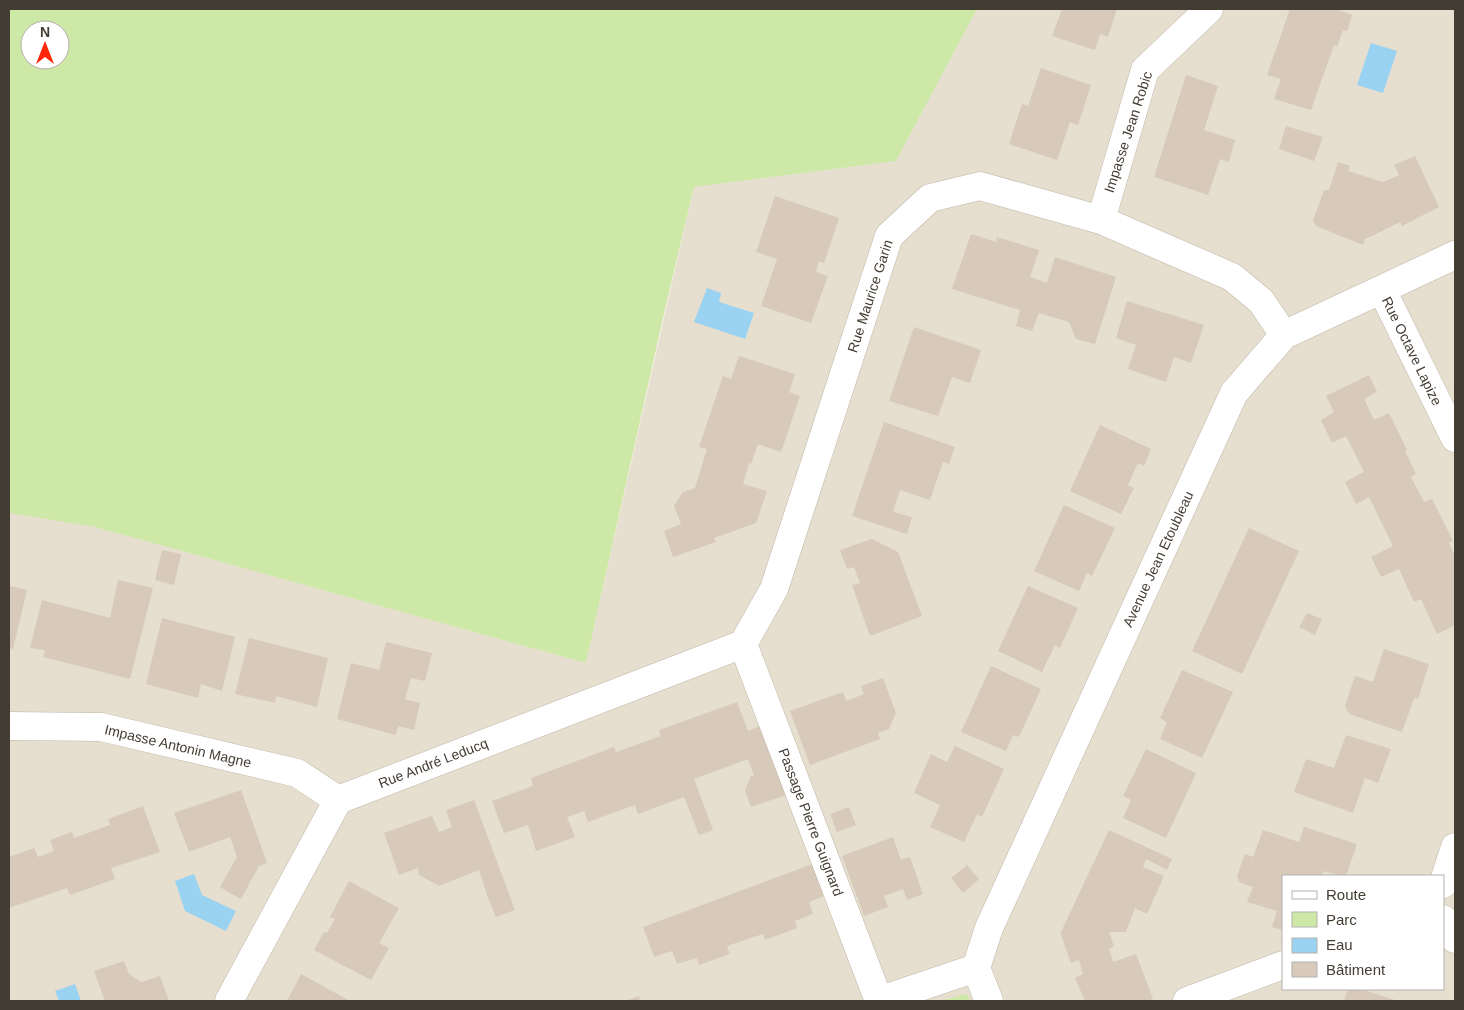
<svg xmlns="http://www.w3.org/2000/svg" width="1464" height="1010" font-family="Arial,sans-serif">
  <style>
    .residential { fill: #e6decf; fill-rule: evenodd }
    .green { fill: #cee8a8; fill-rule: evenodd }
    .water { fill: #9ad2f2 }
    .building { fill: #d7caba }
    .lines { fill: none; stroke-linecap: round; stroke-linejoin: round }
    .pedestrian-casing { stroke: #c0b6a7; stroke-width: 29 }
    .minor-casing { stroke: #c0b6a7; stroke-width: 29 }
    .pedestrian { stroke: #fff; stroke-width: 28 }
    .minor { stroke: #fff; stroke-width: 28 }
    .labels { text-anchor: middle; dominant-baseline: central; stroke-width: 4; stroke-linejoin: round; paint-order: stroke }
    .street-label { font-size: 14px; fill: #433c32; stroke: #fff }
  </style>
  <rect width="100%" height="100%" fill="#f2ece2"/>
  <path class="residential" d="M 977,9 L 1455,9 L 1455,1001 L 9,1001 L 9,513 L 95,527 L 586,663 L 694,187 L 896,161 ZM 1283,876 L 1443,876 L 1443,989 L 1283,989 Z"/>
  <path class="green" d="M 9,9 L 977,9 L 896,161 L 694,187 L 664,313 L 586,663 L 95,527 L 9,513 ZM 30,30 L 60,30 L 60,60 L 30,60 Z
    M 967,994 L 970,1001 L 939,1001 Z"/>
  <path class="water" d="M 1371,43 L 1397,51 L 1383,93 L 1357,85 Z
    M 707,288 L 721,293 L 719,302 L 754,313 L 745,339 L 694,322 Z
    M 194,874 L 202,895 L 236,911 L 226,931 L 185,911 L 175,881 Z
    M 75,984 L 81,1001 L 59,1001 L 55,991 Z"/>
  <path class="building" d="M 1062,9 L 1117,9 L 1108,37 L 1100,34 L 1095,50 L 1052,36 Z
    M 1290,9 L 1335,9 L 1352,15 L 1347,31 L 1343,30 L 1337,47 L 1334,45 L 1311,110 L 1274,99 L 1281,79 L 1267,75 Z
    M 1041,68 L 1091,85 L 1078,125 L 1070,122 L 1057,160 L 1009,144 L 1022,104 L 1028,106 Z
    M 1186,75 L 1218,86 L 1204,130 L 1235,140 L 1229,162 L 1220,159 L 1208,195 L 1154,177 Z
    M 1286,126 L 1323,137 L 1314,161 L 1279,149 Z
    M 1415,156 L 1439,207 L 1402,226 L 1400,222 L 1378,233 L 1365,239 L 1363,245 L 1316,226 L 1313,221 L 1324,190 L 1329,190 L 1338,162 L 1350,166 L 1348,171 L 1383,182 L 1399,175 L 1394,165 Z
    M 775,196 L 839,218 L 824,263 L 819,261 L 816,272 L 828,276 L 811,323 L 761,306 L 777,259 L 756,252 Z
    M 971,234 L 996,242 L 997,237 L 1039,250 L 1030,277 L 1047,283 L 1055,257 L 1116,277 L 1095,344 L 1076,339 L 1069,322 L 1039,313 L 1032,331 L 1016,326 L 1020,310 L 952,289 Z
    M 1127,301 L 1204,325 L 1191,363 L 1174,357 L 1166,382 L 1128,369 L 1136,345 L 1116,338 Z
    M 914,327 L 981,350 L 970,383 L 952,377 L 938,416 L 889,401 Z
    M 739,356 L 795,374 L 789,392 L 800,396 L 781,452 L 758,444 L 751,464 L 749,463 L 743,484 L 767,491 L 756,523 L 714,538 L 716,542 L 673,557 L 664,531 L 681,524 L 674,506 L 683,492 L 695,488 L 707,449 L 699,447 L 723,376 L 731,379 Z
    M 1369,375 L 1377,392 L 1364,399 L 1374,420 L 1389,413 L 1407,450 L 1405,451 L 1416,474 L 1411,477 L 1424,502 L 1432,499 L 1453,541 L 1449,543 L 1455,556 L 1455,625 L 1437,634 L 1421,599 L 1414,602 L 1399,569 L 1381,577 L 1371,557 L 1393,546 L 1369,497 L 1356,504 L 1345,482 L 1364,472 L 1346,436 L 1332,443 L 1321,420 L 1334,412 L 1326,396 Z
    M 884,422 L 955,447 L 949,464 L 943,462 L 930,500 L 900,490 L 893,512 L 912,517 L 907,534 L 852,516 Z
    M 1100,425 L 1151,449 L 1144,466 L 1138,463 L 1128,485 L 1134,488 L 1121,514 L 1070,491 Z
    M 1064,505 L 1115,528 L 1092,576 L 1087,573 L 1079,591 L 1034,571 Z
    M 1249,528 L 1299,551 L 1242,674 L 1192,651 Z
    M 872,539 L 898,552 L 922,616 L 870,636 L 852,585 L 860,583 L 854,567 L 847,569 L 840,550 Z
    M 162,550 L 181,554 L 174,585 L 155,580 Z
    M 118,580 L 153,588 L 130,679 L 43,657 L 45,650 L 30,648 L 42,600 L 110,618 Z
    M 10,586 L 27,590 L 13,649 L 9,648 L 9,591 Z
    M 1028,586 L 1078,608 L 1060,648 L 1055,645 L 1042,672 L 998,651 Z
    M 1307,613 L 1322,619 L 1315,635 L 1299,627 Z
    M 162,618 L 235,637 L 222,691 L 201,684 L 198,698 L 146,684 Z
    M 249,638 L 328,658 L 317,707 L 276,696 L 275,703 L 235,694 Z
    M 386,642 L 432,653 L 425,681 L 411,678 L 405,699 L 420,703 L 414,730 L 398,726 L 396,735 L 337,719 L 351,663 L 379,670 Z
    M 1384,649 L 1429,664 L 1418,699 L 1414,698 L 1402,732 L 1349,714 L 1345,706 L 1355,676 L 1373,682 Z
    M 991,666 L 1041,689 L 1019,737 L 1013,735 L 1006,751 L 961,732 Z
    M 1182,670 L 1233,692 L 1202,758 L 1160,739 L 1167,722 L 1160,718 Z
    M 883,678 L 896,713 L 889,729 L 878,733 L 880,739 L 810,765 L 790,711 L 843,692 L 846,701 L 864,694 L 861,686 Z
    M 737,702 L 748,731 L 765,724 L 789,794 L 751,807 L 745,790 L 751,776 L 754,776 L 748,759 L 694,779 L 713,830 L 699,835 L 684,797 L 638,814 L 635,805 L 588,822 L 584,811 L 567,817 L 575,837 L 536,851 L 528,825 L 504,833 L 492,801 L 533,786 L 531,778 L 614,747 L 616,752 L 661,736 L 659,730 Z
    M 1346,735 L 1391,749 L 1378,783 L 1365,778 L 1353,813 L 1294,792 L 1306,759 L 1334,768 Z
    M 955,746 L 1004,769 L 982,817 L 977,814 L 964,842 L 930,827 L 940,805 L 914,793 L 931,754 L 947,762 Z
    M 1146,749 L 1196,773 L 1166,838 L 1123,818 L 1131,800 L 1123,796 Z
    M 241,790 L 267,863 L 259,866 L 241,899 L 220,887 L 237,857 L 230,837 L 189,852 L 174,813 Z
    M 474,800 L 515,910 L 496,917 L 487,895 L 479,870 L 439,886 L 419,875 L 418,868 L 399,875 L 384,833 L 432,816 L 439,832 L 452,827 L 446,810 Z
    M 143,806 L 160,852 L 111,868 L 115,879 L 70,895 L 67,888 L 9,908 L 9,857 L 34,848 L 38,857 L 54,851 L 50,840 L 72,832 L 74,838 L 110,825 L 108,819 Z
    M 849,807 L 856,825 L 837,832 L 830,814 Z
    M 1304,827 L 1357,844 L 1346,876 L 1340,876 L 1324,871 L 1322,876 L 1283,876 L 1283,930 L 1272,927 L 1277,911 L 1247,902 L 1253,887 L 1239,882 L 1237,876 L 1245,854 L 1253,857 L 1263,830 L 1299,842 Z
    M 1109,830 L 1172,859 L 1167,870 L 1146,859 L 1143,867 L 1164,876 L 1147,914 L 1135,908 L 1126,932 L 1109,932 L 1114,946 L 1109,949 L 1113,962 L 1136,954 L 1153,999 L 1147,1001 L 1085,1001 L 1075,978 L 1083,974 L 1079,960 L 1071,963 L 1060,932 L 1061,932 Z
    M 893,837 L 901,860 L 910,857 L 923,894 L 907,900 L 903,889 L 884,896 L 888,907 L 864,916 L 842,856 Z
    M 815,863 L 826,895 L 809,902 L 813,914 L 795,921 L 797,928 L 765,940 L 763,934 L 727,946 L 730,954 L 699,965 L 697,958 L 677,964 L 672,951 L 654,957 L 643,927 Z
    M 967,865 L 979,879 L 963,893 L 951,878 Z
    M 349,881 L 399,908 L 379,943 L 389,948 L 371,980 L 314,950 L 324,932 L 327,933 L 335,919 L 330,917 Z
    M 124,961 L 129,974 L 141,982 L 160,976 L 169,1001 L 105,1001 L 94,971 Z
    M 301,974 L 350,1001 L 287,1001 Z
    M 1348,989 L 1361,989 L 1398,1001 L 1344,1001 Z
    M 639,996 L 640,1001 L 624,1001 Z"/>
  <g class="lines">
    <defs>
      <path id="pedestrian" d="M 743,644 L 879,1001
        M 1187,1001 L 1283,965"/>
      <path id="minor" d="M 1101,220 L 1145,70 L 1209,9
        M 1382,290 L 1455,438
        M 9,726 L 101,727 L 297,773 L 338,800
        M 1443,884 L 1455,847
        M 1443,919 L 1455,939
        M 976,968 L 989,928 L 1234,393 L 1284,335 L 1455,255
        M 976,968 L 989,1001
        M 229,1001 L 338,800 L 743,644 L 774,589 L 889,236 L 930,198 L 980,186 L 1101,220 L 1232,277 L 1261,301 L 1284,335
        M 878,1001 L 976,968"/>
    </defs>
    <use href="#pedestrian" class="pedestrian-casing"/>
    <use href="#minor" class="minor-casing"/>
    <use href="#pedestrian" class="pedestrian"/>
    <use href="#minor" class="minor"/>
  </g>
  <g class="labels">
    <g class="street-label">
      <text transform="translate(1128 132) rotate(-72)">Impasse Jean Robic</text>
      <text transform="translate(870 296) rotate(-72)">Rue Maurice Garin</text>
      <text transform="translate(1412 351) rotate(64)">Rue Octave Lapize</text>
      <text transform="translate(1158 559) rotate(-65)">Avenue Jean Etoubleau</text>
      <text transform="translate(178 746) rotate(13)">Impasse Antonin Magne</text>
      <text transform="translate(433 763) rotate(-21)">Rue André Leducq</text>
      <text transform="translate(811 822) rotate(69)">Passage Pierre Guignard</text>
    </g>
  </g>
  <rect width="1464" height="1010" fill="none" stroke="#433c32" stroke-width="20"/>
  <rect x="1282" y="875" width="162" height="115" fill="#ffffff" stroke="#b4b1ad"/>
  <rect x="1292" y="891" width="25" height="8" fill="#ffffff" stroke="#b4b1ad"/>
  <text x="1326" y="900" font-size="15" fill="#433c32">Route</text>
  <rect x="1292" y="912" width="25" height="15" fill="#cee8a8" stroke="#b4b1ad"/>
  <text x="1326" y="925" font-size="15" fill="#433c32">Parc</text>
  <rect x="1292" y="938" width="25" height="15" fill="#9ad2f2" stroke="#b4b1ad"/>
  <text x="1326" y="950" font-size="15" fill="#433c32">Eau</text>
  <rect x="1292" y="962" width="25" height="15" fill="#d7caba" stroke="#b4b1ad"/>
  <text x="1326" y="975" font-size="15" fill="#433c32">Bâtiment</text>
  <g transform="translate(45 45)"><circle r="24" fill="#ffffff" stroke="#b4b1ad"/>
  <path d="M0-4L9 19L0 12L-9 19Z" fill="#ff250b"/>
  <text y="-8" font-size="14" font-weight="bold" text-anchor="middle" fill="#433c32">N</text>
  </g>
</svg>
